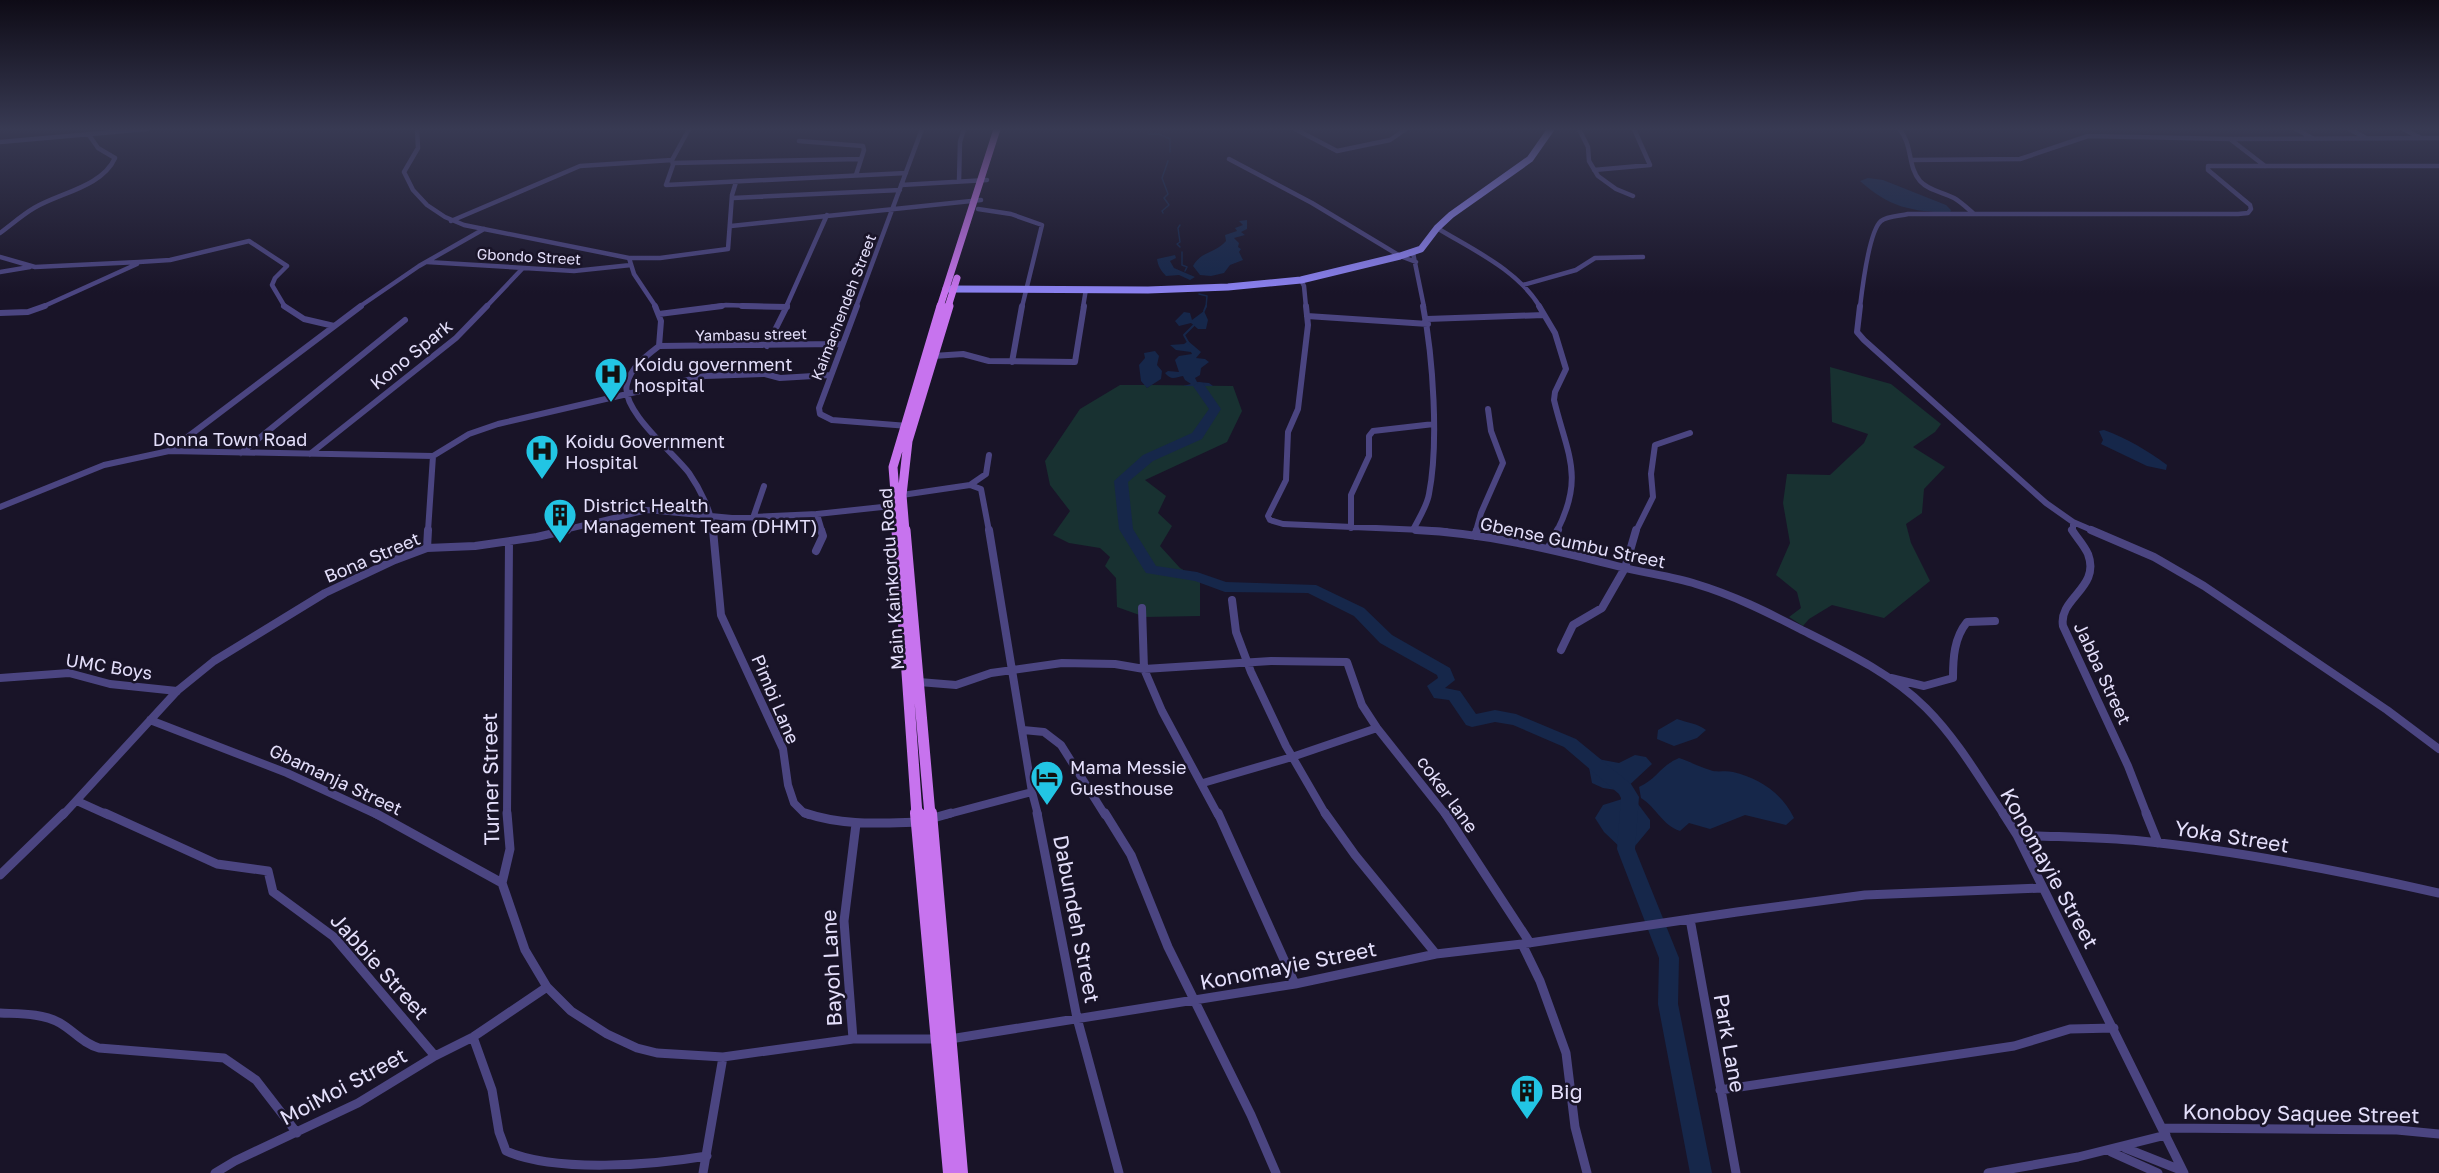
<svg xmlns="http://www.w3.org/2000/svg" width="2439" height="1173" font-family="'Golos Text',sans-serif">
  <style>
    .green { fill: #183131 }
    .water { fill: #16274a }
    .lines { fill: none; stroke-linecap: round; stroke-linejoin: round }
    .stream-far1 { stroke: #16274a; stroke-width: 1.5 }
    .stream { stroke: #16274a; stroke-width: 2 }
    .river { fill: #16274a; fill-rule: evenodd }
    .minor-far3 { stroke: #4b4581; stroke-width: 4.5 }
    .minor-far2 { stroke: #4b4581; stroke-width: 6 }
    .minor-far1 { stroke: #4b4581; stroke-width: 8 }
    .minor { stroke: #4b4581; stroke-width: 9 }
    .secondary { stroke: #8b81f0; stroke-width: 7 }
    .primary-far3 { stroke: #c773ee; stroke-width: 7 }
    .primary-far2 { stroke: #c773ee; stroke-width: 9 }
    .primary-far1 { stroke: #c773ee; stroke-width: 11 }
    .primary { stroke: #c773ee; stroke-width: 14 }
    .labels { text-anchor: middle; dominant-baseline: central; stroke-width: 5; stroke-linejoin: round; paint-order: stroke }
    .far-street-label { font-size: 15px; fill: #e4dffb; stroke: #191428 }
    .street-label { font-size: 18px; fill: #e4dffb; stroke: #191428 }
    .poi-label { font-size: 18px; fill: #e4dffb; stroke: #191428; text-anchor: start }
    .near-street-label { font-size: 21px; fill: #e4dffb; stroke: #191428 }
    .near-poi-label { font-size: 21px; fill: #e4dffb; stroke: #191428; text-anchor: start }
  </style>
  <rect width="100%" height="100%" fill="#191428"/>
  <path class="green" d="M 1830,367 L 1891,384 L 1941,424 L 1935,432 L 1913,447 L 1945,467 L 1924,489 L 1922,513 L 1906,524 L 1911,543 L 1930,581 L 1884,618 L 1832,605 L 1809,619 L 1803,626 L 1789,617 L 1801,608 L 1797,592 L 1776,575 L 1790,543 L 1783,503 L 1787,474 L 1830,475 L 1864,443 L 1868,434 L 1832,422 Z
    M 1120,385 L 1145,385 L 1147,388 L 1151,385 L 1233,386 L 1242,411 L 1227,442 L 1145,480 L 1166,496 L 1158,513 L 1172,526 L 1160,546 L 1180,568 L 1200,579 L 1200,616 L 1145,617 L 1117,607 L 1116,578 L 1105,566 L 1110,557 L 1100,548 L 1069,543 L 1053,535 L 1070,511 L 1050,485 L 1045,461 L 1080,409 Z"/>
  <path class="water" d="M 1868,178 L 1883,180 L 1946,205 L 1951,210 L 1950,213 C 1911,211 1890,208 1860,181 Z
    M 1247,220 L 1247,229 L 1241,232 L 1245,235 L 1234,238 L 1239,243 L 1238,247 L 1241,249 L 1239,252 L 1243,260 L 1230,265 L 1224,273 L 1211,276 L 1200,275 L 1193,266 C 1201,251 1216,253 1226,241 L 1225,235 L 1237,231 L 1235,228 L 1243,225 L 1239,221 Z
    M 1175,255 L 1176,258 L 1170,261 L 1174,268 L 1195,277 L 1190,280 L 1179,275 L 1166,276 C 1161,271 1158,266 1157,259 Z
    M 1204,311 L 1208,320 L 1206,329 L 1198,329 L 1191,323 L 1179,326 L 1175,321 L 1184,312 L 1190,313 L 1192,320 Z
    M 1188,341 L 1201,352 L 1196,358 L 1205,359 L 1209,362 L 1201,368 L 1200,375 L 1195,378 L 1197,382 L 1209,383 L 1213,386 L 1183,386 L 1191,384 L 1185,380 L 1183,376 C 1176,377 1171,381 1165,373 L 1168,371 L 1179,372 L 1175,360 L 1179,356 L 1192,354 L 1191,352 L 1176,350 L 1170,345 L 1184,344 Z
    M 1155,351 L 1159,356 L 1157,365 L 1162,371 L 1161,379 L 1147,388 L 1141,381 L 1139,365 L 1145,358 L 1144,353 Z
    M 2104,430 C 2127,438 2148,451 2167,465 L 2166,470 L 2147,466 L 2101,444 L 2103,440 L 2099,431 Z
    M 1677,719 C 1688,723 1697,723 1706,730 L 1697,738 L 1674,746 L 1657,739 L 1658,730 Z
    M 1635,755 L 1646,757 L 1652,764 L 1623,791 L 1603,788 L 1592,783 L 1587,757 L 1619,763 Z
    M 1679,758 C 1689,761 1699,767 1710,770 C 1717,773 1725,770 1733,772 C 1759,778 1783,794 1794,818 L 1786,825 L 1745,815 L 1710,829 L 1689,823 L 1680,831 C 1662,825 1657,808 1641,798 L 1639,787 C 1657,779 1660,766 1679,758 Z
    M 1632,796 L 1650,820 L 1650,828 L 1635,846 L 1623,850 L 1604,832 L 1595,818 L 1603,805 Z"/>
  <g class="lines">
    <path class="stream-far1" d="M 1148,134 L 1159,134 L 1170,139 L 1170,152
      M 1163,213 L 1162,211 L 1169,205 L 1164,198 L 1168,194 L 1162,178 L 1168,161
      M 1180,225 L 1178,228 L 1180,242 L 1177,244 L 1180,247
      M 1182,252 L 1182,265 L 1187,267 L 1185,271
      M 1199,294 L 1207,296 L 1206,307"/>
    <path class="stream" d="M 1204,311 L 1206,306
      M 1189,344 L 1184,335 L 1194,325"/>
    <path class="river" d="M 1199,382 L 1203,383 L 1221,409 L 1202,439 L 1153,461 L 1128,482 L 1133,529 L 1156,566 L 1197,572 L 1226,582 L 1316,585 L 1364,608 L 1392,635 L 1450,668 L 1455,680 L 1445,688 L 1460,691 L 1476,714 L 1495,710 L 1516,714 L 1576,739 L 1631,784 L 1639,797 L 1635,849 L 1679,958 L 1678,1004 L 1712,1173 L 1690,1173 L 1658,1004 L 1659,958 L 1617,849 L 1621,798 L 1619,794 L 1564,747 L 1513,725 L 1495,722 L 1472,727 L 1466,725 L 1449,700 L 1434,698 L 1427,686 L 1438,678 L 1437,675 L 1380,643 L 1354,616 L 1308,593 L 1225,592 L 1195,581 L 1146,573 L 1144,570 L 1119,529 L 1114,481 L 1143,455 L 1192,433 L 1209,409 L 1193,386 Z"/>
    <path class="minor-far3" d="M 417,129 L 418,148 L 404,172 L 413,190 L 427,205 L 445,217 L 464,225 L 629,258 L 660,258 L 728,249 L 732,195 L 736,182
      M 689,129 L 672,160 L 673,165 L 666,185 L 906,173
      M 1295,129 L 1337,151 L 1390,140 L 1406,129
      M 1579,129 L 1588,147 L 1589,161 L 1598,176 L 1616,189 L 1633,196
      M 1899,129 C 1913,144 1907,166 1920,181 C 1929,191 1943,192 1954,198 C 1961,202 1967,208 1973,213
      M 2296,129 L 2312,138
      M 2349,129 L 2366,138
      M 2403,129 L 2419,137
      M 2230,139 L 2265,166
      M 799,141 L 863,146 L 864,150 L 856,175
      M 0,142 L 147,129
      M 1229,159 L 1312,203 L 1400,256 L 1416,262
      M 1912,160 L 2020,159 L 2088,136 L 2230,139 L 2439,138
      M 673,163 L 861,159
      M 1594,170 L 1650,165 L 1634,129
      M 959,181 L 960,142 L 964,129
      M 901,185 L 987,180
      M 733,198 L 900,190
      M 978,209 L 1011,214 L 1042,225 L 1022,307
      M 451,221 L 580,166 L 672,160
      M 731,226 L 981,200
      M 1437,228 C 1473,250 1518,270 1540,307
      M 0,233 C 11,225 22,215 34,208 C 59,193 102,187 115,158 L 98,148 L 89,135
      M 1413,253 L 1424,307
      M 0,257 L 35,267 L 139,262 L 170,260 L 249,241 L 287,266 L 275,278 L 272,285 L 285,307
      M 629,258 L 634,274 L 656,307
      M 427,262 L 574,271 L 631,265
      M 0,272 L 30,267
      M 1301,280 L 1304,286 L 1306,307
      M 1523,285 L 1576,270 L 1595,258 L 1643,257
      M 42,307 L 137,264
      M 359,307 L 419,266 L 484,229
      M 486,307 L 522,269
      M 711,307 L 726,305 L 787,307
      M 786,307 L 827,215
      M 856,307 L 922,129
      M 1083,307 L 1086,289
      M 1860,307 C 1862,290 1869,231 1881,221 C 1887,216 1900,216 1908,214 L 2238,214 L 2248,213 L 2251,209 L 2250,205 L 2208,170 L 2208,166 L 2439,166"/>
    <path class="minor-far2" d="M 284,306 L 304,319 L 334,326
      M 655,306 L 661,321 L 659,346 C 646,356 631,367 627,384 C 620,410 674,453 689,473 C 700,489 712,512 713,531
      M 742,306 L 787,307
      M 857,306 L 819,408 L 820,414 L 832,420 L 908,426
      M 1306,306 L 1308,325 L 1298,409 L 1288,432 L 1286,480 L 1268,516 L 1270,520 L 1283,524 L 1446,531
      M 1539,306 L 1555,333 L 1566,369 L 1555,392 L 1554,400 C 1567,454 1585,476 1557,531
      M 1860,306 L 1857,332 L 1864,340 L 2046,503 L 2073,522 L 2094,531
      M 0,313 L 28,312 L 45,306
      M 659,314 L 722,306
      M 1307,316 L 1428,324
      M 1427,319 L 1544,315
      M 659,346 L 842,344
      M 767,346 L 787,306
      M 933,356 L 963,354 L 989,361 L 1075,362 L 1084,306
      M 1012,362 L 1022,306
      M 169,451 L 361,306
      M 241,453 L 405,320
      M 310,454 L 456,338 L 487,306
      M 433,456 L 469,434 L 498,424 L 705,376 L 765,374 L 780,378 L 830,375
      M 970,485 L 986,474 L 989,455
      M 902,495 L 970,485 L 981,489 L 989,531
      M 0,507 L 104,465 L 169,451 L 433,456
      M 817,514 L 822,531
      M 753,518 L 764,486
      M 2073,522 L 2073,531
      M 1351,528 L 1351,495 L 1369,456 L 1369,436 L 1373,431 L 1434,424
      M 1414,528 C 1419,518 1427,506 1429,494 C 1439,443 1433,357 1423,306
      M 428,531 L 433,456
      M 560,531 L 647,510 L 732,518 L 817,514 L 901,505
      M 1476,531 L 1481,513 L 1503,463 L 1491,431 L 1488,409
      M 1636,531 L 1653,497 L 1651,474 L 1655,445 L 1690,433"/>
    <path class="minor-far1" d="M 713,530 L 721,615 L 783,749 L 788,785 L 794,803 L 804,813 L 809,815
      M 989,530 L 1032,792 L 1038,815
      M 1416,530 C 1484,533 1551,549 1617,566 C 1643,573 1671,576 1696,584 C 1733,595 1767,612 1800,629 C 1844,651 1891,673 1926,708 C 1957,739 1980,779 2004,815
      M 2072,530 C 2077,538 2084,545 2088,554 C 2101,588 2058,598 2063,626 L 2128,766 L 2147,815
      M 2091,530 L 2154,557 L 2204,586 L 2387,710 L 2439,749
      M 1475,536 L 1477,530
      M 427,548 L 428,530
      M 1548,549 L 1558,530
      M 816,551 L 823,536 L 821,530
      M 1232,600 L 1236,632 L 1251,672 L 1286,746 L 1326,815
      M 1561,650 L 1573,625 L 1602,608 L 1625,568 L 1636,530
      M 0,678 L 69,673 L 110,684 L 177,691
      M 1891,678 L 1924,686 L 1953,678 C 1953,658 1954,638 1967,622 L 1995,621
      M 919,682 L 956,685 L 991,673 L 1062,663 L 1115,664 L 1144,669 L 1142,608
      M 150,720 L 287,773 L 378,815
      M 1023,730 L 1044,732 L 1061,745 L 1105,815
      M 1203,783 L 1292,757 L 1377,728
      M 77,801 L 108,815
      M 63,815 L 177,691 L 214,661 L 325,593 L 395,560 L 427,548 L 475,546 L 537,537 L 567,530
      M 507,815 L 509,542
      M 945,815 L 1032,792
      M 1218,815 L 1162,711 L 1144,669 L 1271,661 L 1347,662 L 1362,705 L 1377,728 L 1446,815"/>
    <path class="minor" d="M 105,813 L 217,864 L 268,871 L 273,892 L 334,937 L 435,1056
      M 375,813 L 502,883
      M 507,813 L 510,849 L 502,883 L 525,950 L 547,987 L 571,1011 L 607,1034 L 637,1048 L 657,1053 L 723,1057 L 853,1039 L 939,1039
      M 805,813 C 843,826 880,823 919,822
      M 1037,813 L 1077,1018 L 1119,1173
      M 1105,813 L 1131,855 L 1168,947 L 1251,1115 L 1276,1173
      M 1218,813 L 1295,984
      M 1325,813 L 1355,855 L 1436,954
      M 1445,813 L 1530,943
      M 2003,813 L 2017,835 L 2184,1173
      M 2146,813 L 2158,843
      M 930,819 L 951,813
      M 2017,835 C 2058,837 2100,837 2141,841 C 2241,851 2341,871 2439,893
      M 0,875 L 64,813
      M 1690,919 L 1736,1173
      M 1522,944 L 1540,981 L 1566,1053 L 1575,1127 L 1587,1173
      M 0,1013 C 20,1014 42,1013 60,1023 C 74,1031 82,1043 99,1048 L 224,1058 L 256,1080 L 297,1133
      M 473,1037 L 492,1090 L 499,1132 L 506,1151 C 556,1173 653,1165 707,1156
      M 853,1039 L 844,921 L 856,824
      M 950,1039 L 1295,984 L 1436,954 L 1522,944 L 1737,912 L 1865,895 L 2043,888
      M 1720,1090 L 2014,1046 L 2070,1029 L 2114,1028
      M 2163,1128 L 2397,1130 L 2439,1134
      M 2125,1148 L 2183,1171
      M 2111,1152 L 2158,1173
      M 215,1173 L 235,1161 L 358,1103 L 435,1056 L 473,1037 L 547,987
      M 703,1173 L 723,1057
      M 1988,1173 L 2078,1157 L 2166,1135"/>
    <path class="secondary" d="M 946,289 L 1148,290 L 1228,287 L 1301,280 L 1400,256 L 1421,249 L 1437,228 L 1451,215 L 1530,159 L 1551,129"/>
    <path class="primary-far3" d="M 940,307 L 997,129
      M 948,307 L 957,278"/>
    <path class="primary-far2" d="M 898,531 L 893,467 L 941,306
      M 905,531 L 902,495 L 908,441 L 949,306"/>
    <path class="primary-far1" d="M 897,530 L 917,815
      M 905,530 L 930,815"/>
    <path class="primary" d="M 917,813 L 950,1173
      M 930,813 L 961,1173"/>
  </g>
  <linearGradient id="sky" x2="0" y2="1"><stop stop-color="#0e0b16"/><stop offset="0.44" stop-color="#383a53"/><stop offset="1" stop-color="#383a53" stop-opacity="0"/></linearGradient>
  <rect width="2439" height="293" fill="url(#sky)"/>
  <defs>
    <symbol id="hospital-pin" viewBox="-11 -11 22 30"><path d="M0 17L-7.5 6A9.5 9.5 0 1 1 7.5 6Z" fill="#22c5e4" stroke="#191428"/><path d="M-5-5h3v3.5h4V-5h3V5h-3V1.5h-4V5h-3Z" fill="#111"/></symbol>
    <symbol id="building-pin" viewBox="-11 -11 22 30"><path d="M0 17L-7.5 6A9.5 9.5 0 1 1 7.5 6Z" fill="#22c5e4" stroke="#191428"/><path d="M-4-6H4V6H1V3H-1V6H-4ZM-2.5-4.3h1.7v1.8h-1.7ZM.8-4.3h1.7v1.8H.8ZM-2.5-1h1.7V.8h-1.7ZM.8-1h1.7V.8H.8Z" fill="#111"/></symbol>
    <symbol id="hotel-pin" viewBox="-11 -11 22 30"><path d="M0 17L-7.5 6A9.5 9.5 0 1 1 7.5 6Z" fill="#22c5e4" stroke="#191428"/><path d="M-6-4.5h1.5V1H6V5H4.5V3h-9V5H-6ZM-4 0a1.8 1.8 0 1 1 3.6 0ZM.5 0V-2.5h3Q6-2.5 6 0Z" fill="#111"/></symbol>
  </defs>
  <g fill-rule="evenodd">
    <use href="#hospital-pin" x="592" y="355" width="38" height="52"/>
    <use href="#hospital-pin" x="523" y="432" width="38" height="52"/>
    <use href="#building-pin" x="541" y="496" width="38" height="52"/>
    <use href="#hotel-pin" x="1028" y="758" width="38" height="52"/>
    <use href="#building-pin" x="1508" y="1072" width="38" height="52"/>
  </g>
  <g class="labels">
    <g class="far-street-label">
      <text transform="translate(529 256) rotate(3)">Gbondo Street</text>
      <text transform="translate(843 307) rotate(-69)">Kaimachendeh Street</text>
      <text transform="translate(751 334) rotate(-1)">Yambasu street</text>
    </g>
    <g class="street-label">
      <text transform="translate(411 354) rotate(-39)">Kono Spark</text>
      <text x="230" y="439">Donna Town Road</text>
      <text transform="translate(1573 542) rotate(12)">Gbense Gumbu Street</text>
      <text transform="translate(372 557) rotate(-23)">Bona Street</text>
      <text transform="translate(891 579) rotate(-94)">Main Kainkordu Road</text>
      <text transform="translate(109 666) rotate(9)">UMC Boys</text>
      <text transform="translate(2103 673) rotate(65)">Jabba Street</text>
      <text transform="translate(776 699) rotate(67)">Pimbi Lane</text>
      <text transform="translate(336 779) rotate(25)">Gbamanja Street</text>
      <text transform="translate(1448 794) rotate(54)">coker lane</text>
    </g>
    <g class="poi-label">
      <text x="634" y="364">Koidu government<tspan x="634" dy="21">hospital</tspan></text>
      <text x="565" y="441">Koidu Government<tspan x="565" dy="21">Hospital</tspan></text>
      <text x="583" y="505">District Health<tspan x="583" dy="21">Management Team (DHMT)</tspan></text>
      <text x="1070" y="767">Mama Messie<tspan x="1070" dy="21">Guesthouse</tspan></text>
    </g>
    <g class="near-street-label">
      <text transform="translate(490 779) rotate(-91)">Turner Street</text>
      <text transform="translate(2232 836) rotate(9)">Yoka Street</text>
      <text transform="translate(2050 868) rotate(61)">Konomayie Street</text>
      <text transform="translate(1077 919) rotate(79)">Dabundeh Street</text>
      <text transform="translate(1288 965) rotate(-11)">Konomayie Street</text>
      <text transform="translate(380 966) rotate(48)">Jabbie Street</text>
      <text transform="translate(831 968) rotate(-93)">Bayoh Lane</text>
      <text transform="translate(1730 1043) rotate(80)">Park Lane</text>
      <text transform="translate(343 1086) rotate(-28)">MoiMoi Street</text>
      <text transform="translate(2301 1113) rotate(1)">Konoboy Saquee Street</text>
    </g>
    <g class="near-poi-label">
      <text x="1550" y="1091">Big</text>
    </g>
  </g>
</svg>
